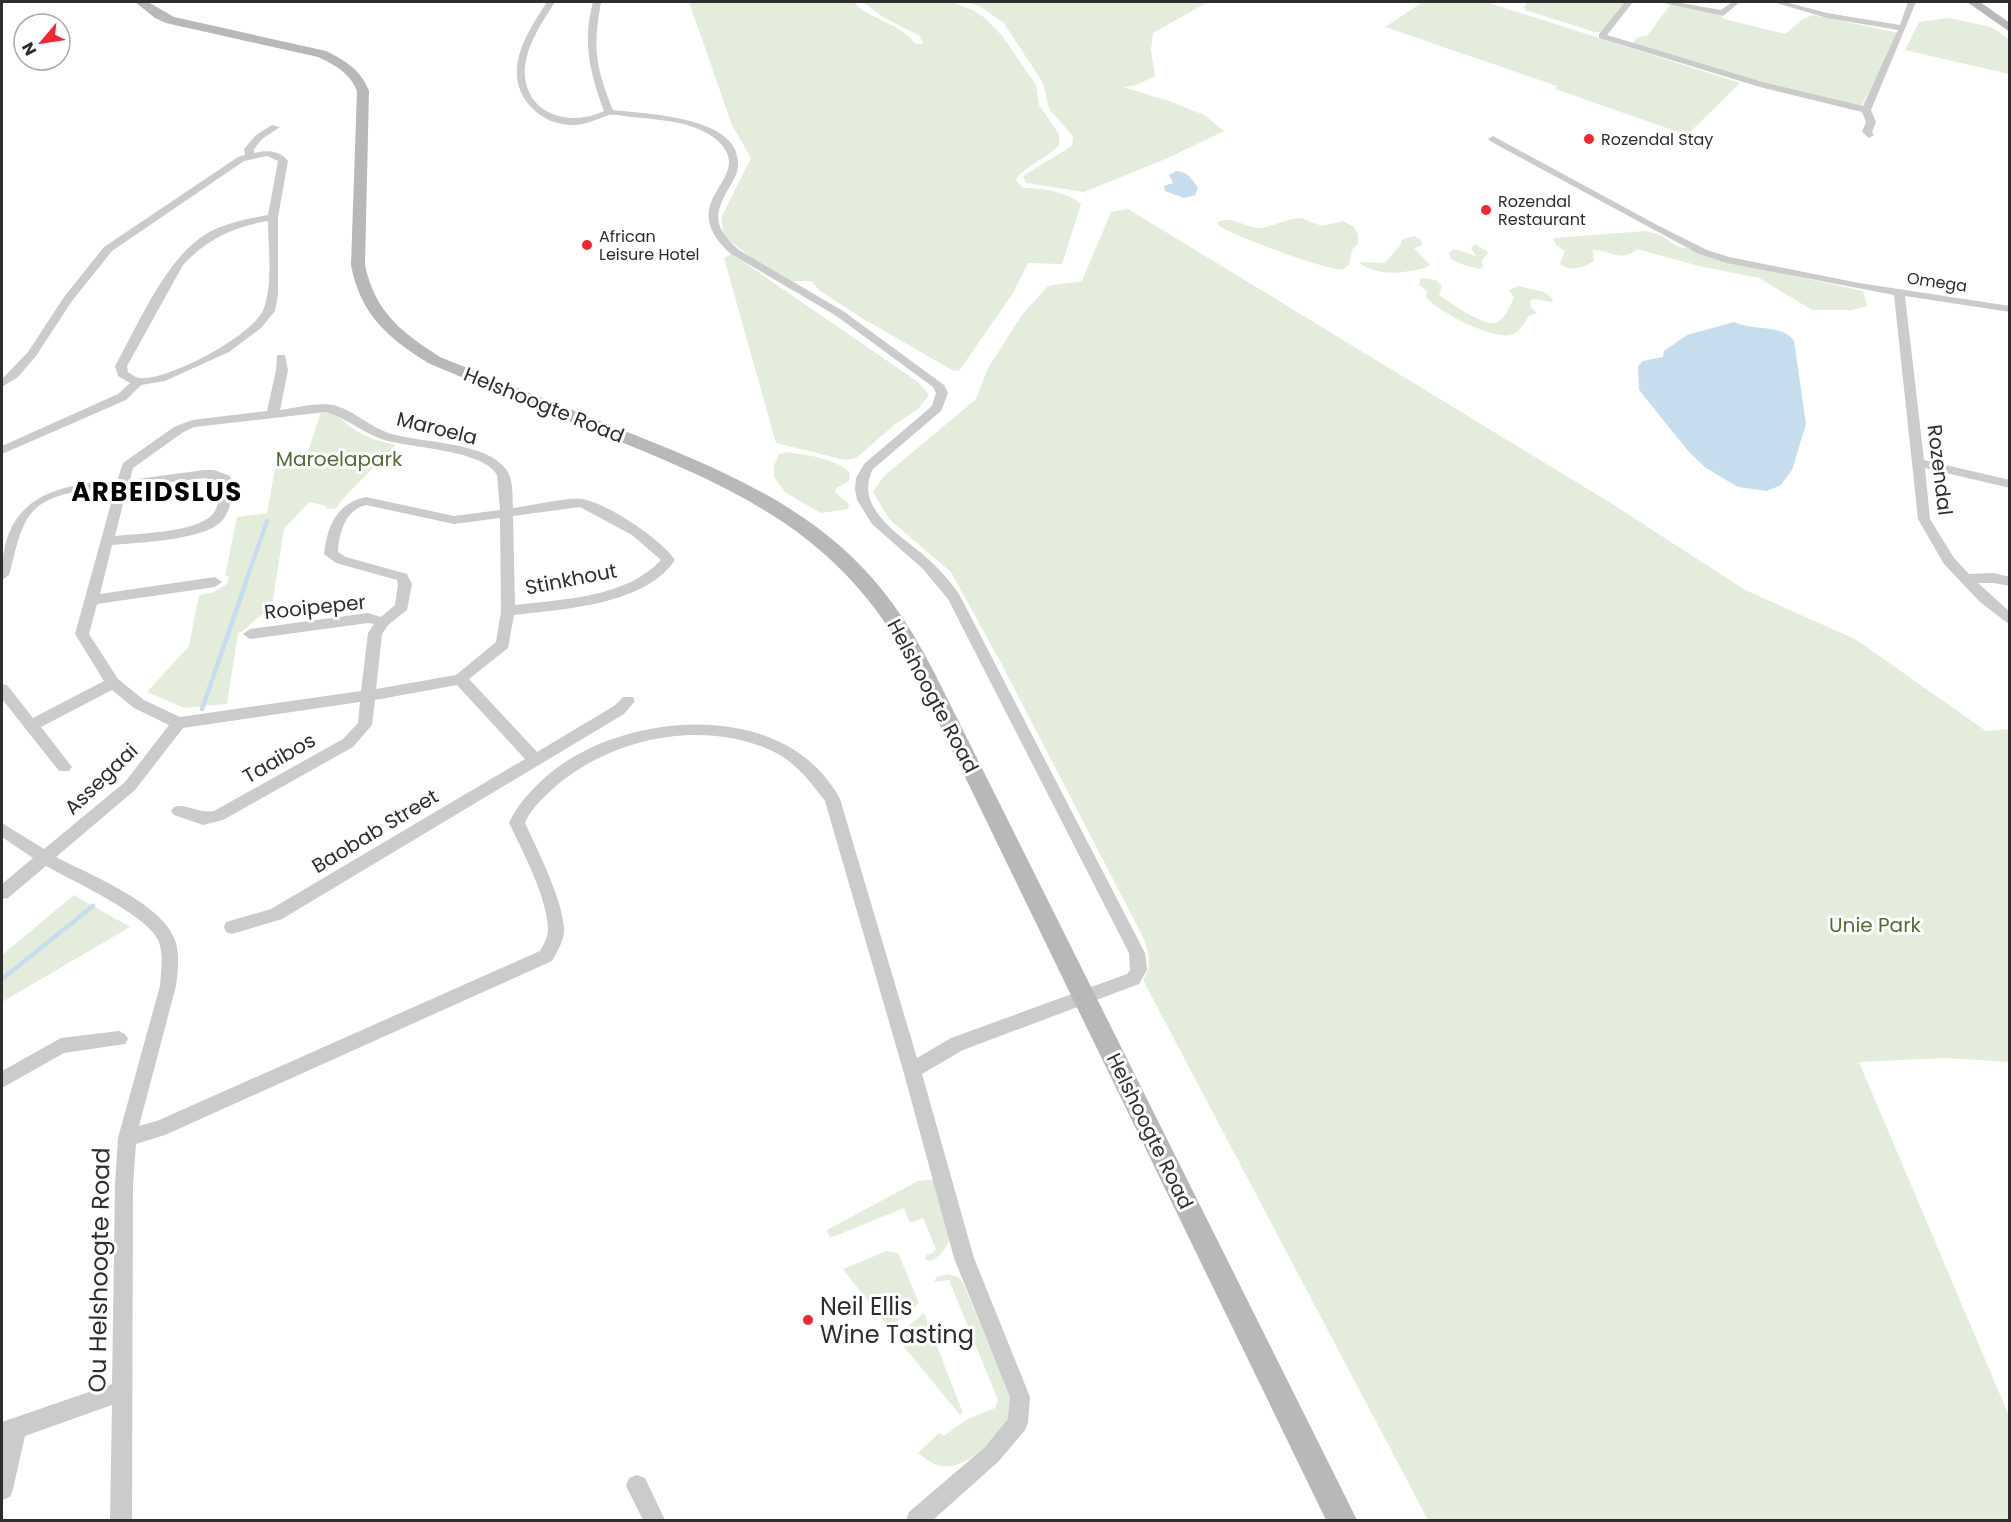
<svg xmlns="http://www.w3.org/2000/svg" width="2011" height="1522" font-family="Poppins,sans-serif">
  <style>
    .green { fill: #e4ecdb }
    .water { fill: #c6dded }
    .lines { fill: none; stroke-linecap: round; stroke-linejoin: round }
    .stream-far1 { stroke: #c6dded; stroke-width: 4 }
    .stream { stroke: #c6dded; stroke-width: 4.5 }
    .street { fill: #cbcbcb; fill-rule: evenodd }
    .secondary { fill: #b8b8b8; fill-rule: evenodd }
    .poi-dot { fill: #ee2833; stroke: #fff; stroke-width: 2 }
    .labels { text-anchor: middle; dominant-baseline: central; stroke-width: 6; stroke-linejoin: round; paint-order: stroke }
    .far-poi-label { font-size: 16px; fill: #2e2e2e; stroke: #fff; text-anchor: start }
    .far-street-label { font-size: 16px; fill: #2e2e2e; stroke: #fff }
    .street-label { font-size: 20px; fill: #2e2e2e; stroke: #fff }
    .park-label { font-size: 20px; fill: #506c39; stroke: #fff }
    .near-street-label { font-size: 24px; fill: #2e2e2e; stroke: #fff }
    .near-poi-label { font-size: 24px; fill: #2e2e2e; stroke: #fff; text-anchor: start }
    .district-label { font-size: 26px; font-weight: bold; letter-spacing: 1.5px; fill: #000; stroke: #fff }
  </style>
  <rect width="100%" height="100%" fill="#fff"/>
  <path class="green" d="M 689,2 L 854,2 C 870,21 902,23 915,44 L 923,44 L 920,36 L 881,16 L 863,2 L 951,2 L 973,10 L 985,18 L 1003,37 L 1036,85 L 1039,105 L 1059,134 L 1059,145 C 1049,157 1020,169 1016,180 L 1023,188 C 1045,188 1064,191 1081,204 L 1062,264 L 1028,263 L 1013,293 L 959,371 L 952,370 L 862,318 L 819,290 L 811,281 L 792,281 L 748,255 L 724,236 L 721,218 L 751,158 L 732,125 Z
    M 965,2 L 1208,2 L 1153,33 L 1151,50 L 1155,76 L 1134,86 L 1123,87 L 1169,101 L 1204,115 L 1224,131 L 1168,158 L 1084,192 L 1026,183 L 1023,176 L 1072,146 L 1073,136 L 1049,109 L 1043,83 L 1004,23 L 979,6 Z
    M 1423,2 L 1486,2 L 1740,83 L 1687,135 L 1555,89 L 1557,86 L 1385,27 Z
    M 1528,2 L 1626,2 L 1603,32 L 1595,32 L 1525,10 L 1524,7 Z
    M 1671,4 L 1719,15 L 1724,19 L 1785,34 L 1803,19 L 1813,15 L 1899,33 L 1861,107 L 1755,82 L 1632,44 L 1638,37 L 1647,36 Z
    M 1949,18 L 1991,27 L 2009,39 L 2009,74 L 1905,50 L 1919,22 Z
    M 1128,209 L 1614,505 L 1745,590 L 1855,639 L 1986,731 L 2009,729 L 2009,1062 L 1945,1058 L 1859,1062 L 2009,1416 L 2009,1520 L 1428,1520 L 1143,980 C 1153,965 1149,953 1143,937 L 1000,661 L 951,572 L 889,519 L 873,492 L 884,476 L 976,399 L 988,368 L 1022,315 L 1048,286 L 1082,281 L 1111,212 Z
    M 1301,218 L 1322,226 L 1343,221 L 1354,227 L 1358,235 L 1358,243 L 1352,250 L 1349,265 L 1342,270 C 1321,268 1235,237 1218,225 L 1218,222 C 1233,215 1245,228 1259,228 C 1271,227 1286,219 1301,218 Z
    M 1646,231 L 1661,235 L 1676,246 L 1694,250 L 1712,258 L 1863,291 L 1867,306 L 1851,310 L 1812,310 L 1759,278 L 1699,266 L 1637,249 C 1622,263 1610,250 1593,250 L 1594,261 C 1582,268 1572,272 1560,264 L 1565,251 L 1556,245 L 1553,238 Z
    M 1414,236 L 1420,239 L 1423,245 L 1414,248 L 1430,265 L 1427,267 C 1406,273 1381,277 1361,264 L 1360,262 L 1385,263 L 1401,244 L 1401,240 Z
    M 1475,244 L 1488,252 L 1482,261 L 1483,266 L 1479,269 L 1461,264 L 1451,259 L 1449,253 L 1454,249 L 1476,256 L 1471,248 Z
    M 732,254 L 918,382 L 929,395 L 918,409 L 894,425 L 856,458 L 845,460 L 776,443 L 724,258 Z
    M 1421,278 L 1436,280 L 1442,286 L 1439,295 C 1450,302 1486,329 1498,322 C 1506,317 1510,305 1514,298 L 1509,290 L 1518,286 L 1544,292 L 1553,299 L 1552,302 L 1533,299 L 1530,301 L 1531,307 L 1537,313 L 1529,316 C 1522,324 1522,333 1510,335 C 1491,339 1438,312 1426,297 L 1427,291 L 1419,285 Z
    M 321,412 C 338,412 342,421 355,430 C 366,438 383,442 396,445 L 349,492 L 335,509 L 325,508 L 327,506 L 309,502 L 284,529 L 271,612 C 254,614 252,628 238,633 L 227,704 L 184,708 L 147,692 L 189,646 L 199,595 L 212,593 L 227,584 L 229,576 L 225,576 L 237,517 L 267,513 L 276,463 L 305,460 Z
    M 786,452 C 808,455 833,458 850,472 L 849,481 L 836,488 L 835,492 L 849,504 L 848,509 L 821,513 L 786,493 L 774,477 L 774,466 L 779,454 Z
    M 74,895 L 130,927 L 2,1002 L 2,955 Z
    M 935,1179 L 950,1237 C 946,1248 941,1257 930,1261 L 925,1259 L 926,1255 L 933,1253 L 936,1249 L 923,1218 L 910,1223 L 904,1208 L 830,1238 L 827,1230 L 918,1181 Z
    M 887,1251 L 898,1253 L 919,1303 L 889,1328 L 843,1269 Z
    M 948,1274 L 958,1277 L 962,1281 L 1010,1395 L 1010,1421 C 992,1439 964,1476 934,1464 C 929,1461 923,1457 918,1453 L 939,1433 L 944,1436 L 966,1420 L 995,1408 L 998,1400 L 949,1280 L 934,1282 L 937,1277 Z
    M 924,1313 L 963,1413 L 960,1415 L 896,1337 Z"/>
  <path class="water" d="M 1176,171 C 1188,171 1192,180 1198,188 L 1195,195 L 1184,198 L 1165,191 L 1164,186 L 1173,183 L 1169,175 Z
    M 1734,322 C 1755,332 1781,323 1794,341 L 1806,424 L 1792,470 L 1781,485 L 1767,491 L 1738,487 L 1706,468 L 1689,452 L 1639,390 L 1638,366 L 1643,361 L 1663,357 L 1664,351 L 1687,335 Z"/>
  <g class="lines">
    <path class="stream-far1" d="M 245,584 L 267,521"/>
    <path class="stream" d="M 202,709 L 246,582
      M 2,979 L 93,906"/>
    <path class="street" d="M 547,2 L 555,2 C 543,21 528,42 525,66 C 521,112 567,129 604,111 C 590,74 582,41 593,2 L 601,2 C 593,47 595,66 613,110 C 645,114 741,116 738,165 C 738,172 734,180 730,186 C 713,215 713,227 739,250 L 843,311 L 944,385 L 948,393 L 941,411 L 873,469 C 852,509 904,537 928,559 C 940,570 950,581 959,594 L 1145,953 L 1147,970 L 1139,984 L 963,1050 L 922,1074 L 974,1258 L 1030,1397 L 1028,1423 L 1025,1430 L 999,1461 L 933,1520 L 906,1520 L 909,1512 L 985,1447 L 1008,1419 L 1010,1397 L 954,1258 L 903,1070 L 825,801 C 809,780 794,760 768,749 C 700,720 613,738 557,785 C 545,796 531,808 525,823 C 537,849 564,902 564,930 C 564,941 557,952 552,961 L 165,1135 L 136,1144 L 133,1184 L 132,1520 L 110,1520 L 112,1405 L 25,1436 L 13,1489 L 10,1497 L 2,1500 L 2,1422 L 112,1384 L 115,1184 L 118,1138 L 160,986 C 161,971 164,954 158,940 C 147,915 71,880 46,866 L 8,898 L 2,899 L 2,884 L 33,858 L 2,837 L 2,823 L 44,849 L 125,782 L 169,725 L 134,708 L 112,690 L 41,727 L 72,767 L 69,771 L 59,771 L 2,699 L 2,684 L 7,685 L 33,718 L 104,681 L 75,634 L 115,489 C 85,490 42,491 26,521 C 17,538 14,557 9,575 L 2,580 C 0,500 51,484 117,481 L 123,463 L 174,427 L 192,420 L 267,411 L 276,370 L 277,355 L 285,355 L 288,370 L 280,410 C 294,408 311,404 325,404 C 350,405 369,428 392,434 C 423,443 485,442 505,468 C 514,478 512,495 513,508 C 530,506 566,497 582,499 C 607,503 661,539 675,560 C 645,605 564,609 514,615 L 508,648 L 469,679 L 537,752 L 614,706 L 623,697 L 633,697 L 635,701 L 624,714 L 282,919 L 232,934 L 226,932 L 224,927 L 226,922 L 271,909 L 525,759 L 457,685 L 375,700 L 372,725 L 353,747 L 223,820 L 203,825 L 174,815 L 171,811 L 174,807 C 186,803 198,814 214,811 L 343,739 L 358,723 L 360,702 L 183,728 L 135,790 L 56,857 C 90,875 162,903 175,940 C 180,955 178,971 176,986 L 139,1126 L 157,1121 L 540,951 C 544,944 548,937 548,929 C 547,897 523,852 509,823 C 518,803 533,788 549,774 C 626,710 786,698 840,799 L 917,1058 L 951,1038 L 1127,974 L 1130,970 L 1129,953 L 948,599 L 923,569 L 872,524 L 857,500 L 855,489 L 856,478 L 864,464 L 932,406 L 936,393 L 933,387 L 835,315 L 731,254 C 670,199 757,180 719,142 C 697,121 660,120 632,117 C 625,117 616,114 609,115 C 596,119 585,126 570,125 C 556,124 543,119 533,109 C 499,75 526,34 547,2 ZM 326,412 C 347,418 363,433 384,440 C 411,448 484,450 497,475 L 500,510 L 454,516 L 366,497 C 337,503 327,526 324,554 L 336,563 L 397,580 L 398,584 L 395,605 L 381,617 L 368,613 L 250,629 L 243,634 L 250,639 L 368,623 L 374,624 L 368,633 L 361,691 L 180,717 L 144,700 L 118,679 L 89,634 L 97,604 L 215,587 L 222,582 L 215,577 L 100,594 L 112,545 C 140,542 202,541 222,521 C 227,515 230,507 231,499 C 233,492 234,483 230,476 L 214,470 L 204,470 L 130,480 L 133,468 L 182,433 L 194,427 ZM 204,478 L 220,481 L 220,484 C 220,493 219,508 212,515 C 194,533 140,533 115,536 L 127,488 ZM 366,505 L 454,524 L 500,518 L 501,611 L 496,642 L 456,675 L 376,689 L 382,634 L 388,625 L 407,610 L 412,584 L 407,574 L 346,557 L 338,552 C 339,533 345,510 366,505 ZM 580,507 L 632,535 L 661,560 C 626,598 563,599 515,605 L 513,516 Z
      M 1625,2 L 1633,2 L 1607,35 L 1766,83 L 1863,106 L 1898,30 L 1827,18 L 1773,2 L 1785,2 L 1827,13 L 1900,25 L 1908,2 L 1916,2 L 1871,110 L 1876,122 L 1872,132 L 1874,135 L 1869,138 L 1862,132 L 1866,122 L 1862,112 L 1760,87 L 1599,38 L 1599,34 Z
      M 1660,2 L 1675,2 L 1721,10 L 1732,2 L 1740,2 L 1723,16 Z
      M 272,125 L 280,127 L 262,139 L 254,149 L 254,153 C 267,150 280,150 288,161 L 278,217 L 278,294 L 275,311 L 261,328 L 229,352 L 165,381 L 141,385 L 126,400 L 2,454 L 2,446 L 118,394 L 130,383 L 118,376 L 115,366 C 138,325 166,258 206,234 C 225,223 247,219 268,215 L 278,161 L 267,156 L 244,161 L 112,251 L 72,301 L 36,356 L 18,377 L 2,387 L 2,379 L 28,352 L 64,297 L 104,247 L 238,157 L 245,155 L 244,149 L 256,135 ZM 268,221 C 268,248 273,282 264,308 C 255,335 168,381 140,378 C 136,378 131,374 128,372 L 127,366 L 183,265 C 207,239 233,227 268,221 Z
      M 1493,136 L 1657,225 L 1707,250 L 1729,257 L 1859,283 L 2010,306 L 2010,312 L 1905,296 L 1924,460 L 2010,480 L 2010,488 L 1925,468 L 1930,519 L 1954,558 L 1969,574 L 1994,573 L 2010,577 L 2010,586 L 1994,583 L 1978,583 L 2010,612 L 2010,625 L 1980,602 L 1944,564 L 1918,519 L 1894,295 L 1727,263 L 1699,254 L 1490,141 L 1488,139 Z
      M 119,1031 L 125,1034 L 128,1039 L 125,1044 L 64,1053 L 2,1088 L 2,1071 L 61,1038 Z
      M 637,1475 L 645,1478 L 665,1520 L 643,1520 L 626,1486 L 629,1478 Z"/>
    <path class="secondary" d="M 135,2 L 148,2 L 174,17 L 326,51 C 346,61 361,70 369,91 L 365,265 C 375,312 401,332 440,357 C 499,381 558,404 617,428 C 700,461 789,495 854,559 C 889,593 913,631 935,674 L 1357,1520 L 1326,1520 L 915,674 C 846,536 742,491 606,436 C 547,412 487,388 428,363 C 388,338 360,314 351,265 L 357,91 C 350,73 335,65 318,57 L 166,23 L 155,18 Z
      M 1967,2 L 1980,2 L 2010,23 L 2010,32 Z"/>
  </g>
  <g class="poi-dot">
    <circle cx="1589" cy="139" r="6"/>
    <circle cx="1486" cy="210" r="6"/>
    <circle cx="587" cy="245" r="6"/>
    <circle cx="808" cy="1320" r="6"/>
  </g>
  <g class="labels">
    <g class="far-poi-label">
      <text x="1601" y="139">Rozendal Stay</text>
      <text x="1498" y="201">Rozendal<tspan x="1498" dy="18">Restaurant</tspan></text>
      <text x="599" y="236">African<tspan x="599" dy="18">Leisure Hotel</tspan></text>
    </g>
    <g class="far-street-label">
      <text transform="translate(1937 282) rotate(8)">Omega</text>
    </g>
    <g class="street-label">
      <text transform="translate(544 405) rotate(22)">Helshoogte Road</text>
      <text transform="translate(437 428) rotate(14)">Maroela</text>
      <text transform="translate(1940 470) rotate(83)">Rozendal</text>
      <text transform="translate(571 579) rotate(-11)">Stinkhout</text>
      <text transform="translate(315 607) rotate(-6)">Rooipeper</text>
      <text transform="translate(933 696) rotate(62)">Helshoogte Road</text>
      <text transform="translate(279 758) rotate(-30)">Taaibos</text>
      <text transform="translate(101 779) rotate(-44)">Assegaai</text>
      <text transform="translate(375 831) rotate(-31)">Baobab Street</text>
      <text transform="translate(1150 1131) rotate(64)">Helshoogte Road</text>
    </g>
    <g class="park-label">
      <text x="339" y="459">Maroelapark</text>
      <text x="1875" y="925">Unie Park</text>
    </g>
    <g class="near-street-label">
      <text transform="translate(99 1270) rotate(-89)">Ou Helshoogte Road</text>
    </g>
    <g class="near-poi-label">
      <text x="820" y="1306">Neil Ellis<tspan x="820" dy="28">Wine Tasting</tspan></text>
    </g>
    <g class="district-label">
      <text x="157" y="492">ARBEIDSLUS</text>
    </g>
  </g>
  <rect width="2011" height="1522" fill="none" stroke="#2e2e2e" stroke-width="6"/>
  <g transform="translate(42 42) rotate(241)"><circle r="28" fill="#ffffff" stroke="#ababab" stroke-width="1.5"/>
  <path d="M0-4.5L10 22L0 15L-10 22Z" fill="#ee2833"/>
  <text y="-9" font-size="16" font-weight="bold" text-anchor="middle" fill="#2e2e2e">N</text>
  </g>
</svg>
